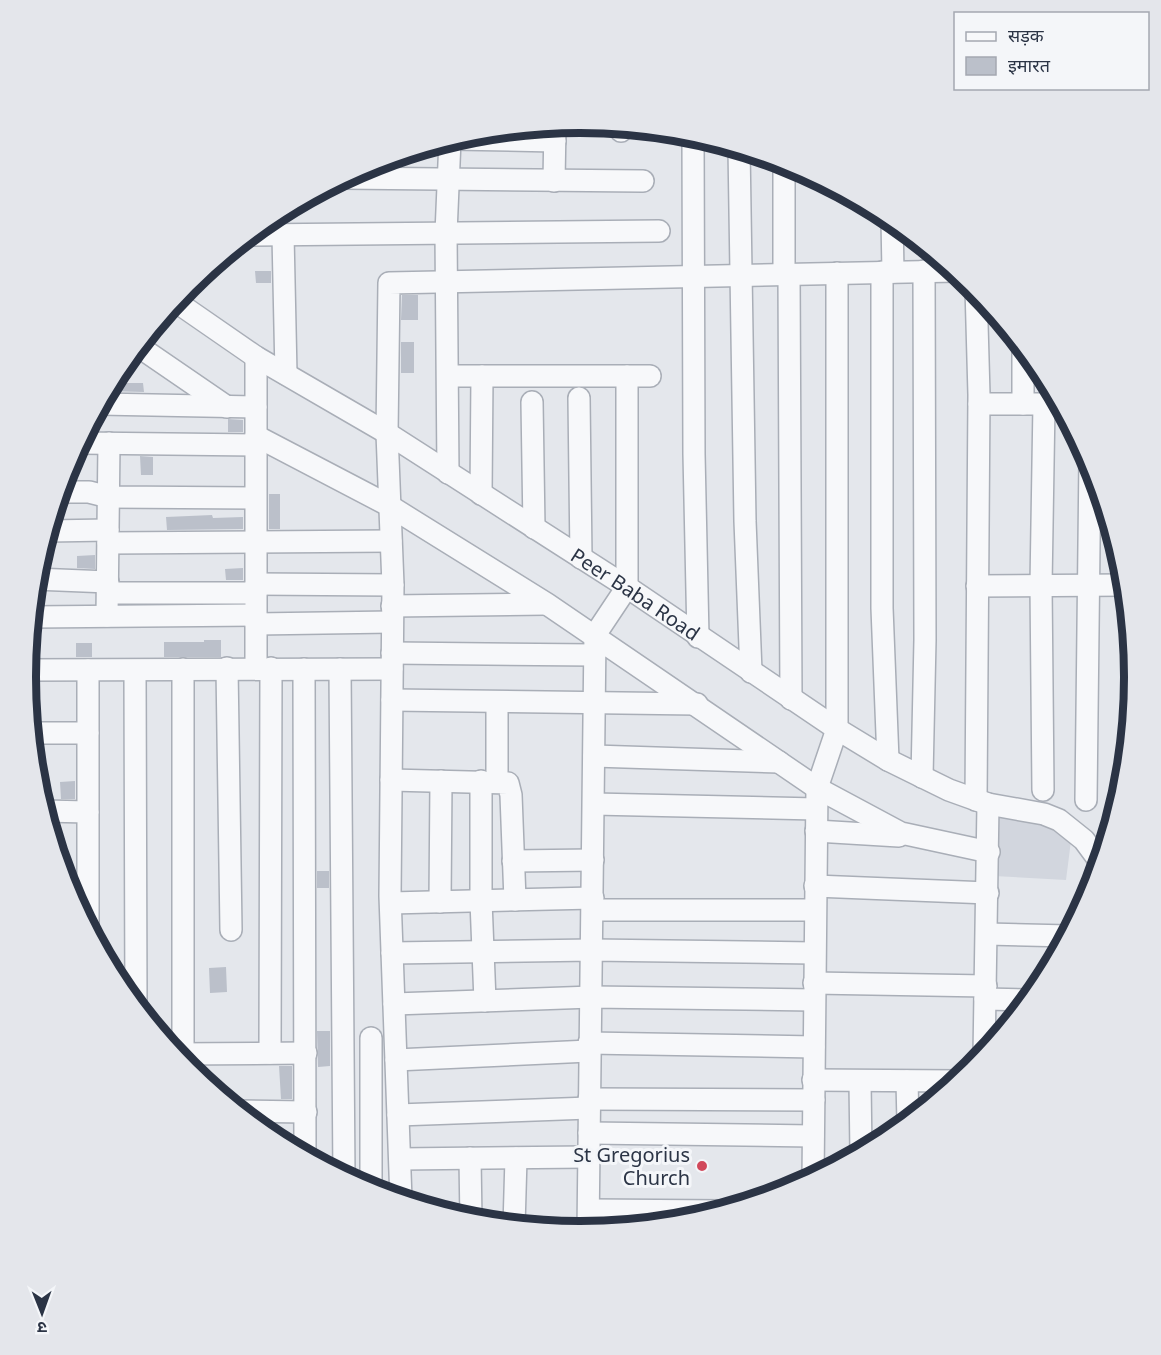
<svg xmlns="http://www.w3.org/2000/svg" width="1161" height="1355" font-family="'Noto Sans','Noto Sans Devanagari',sans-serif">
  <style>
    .built { fill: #d2d6de }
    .building { fill: #bbc0ca }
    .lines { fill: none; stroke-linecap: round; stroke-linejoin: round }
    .minor-casing { stroke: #a9aeb7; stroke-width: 24 }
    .minor { stroke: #f7f8fa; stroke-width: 21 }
    .poi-dot { fill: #d1495b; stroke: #f4f6f9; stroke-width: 2 }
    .labels { text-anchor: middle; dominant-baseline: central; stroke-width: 6; stroke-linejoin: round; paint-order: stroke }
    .street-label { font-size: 20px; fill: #2b3445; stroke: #f4f6f9 }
    .poi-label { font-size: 20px; fill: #2b3445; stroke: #f4f6f9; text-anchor: end }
    .rim { fill: none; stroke: #2b3445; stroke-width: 8 }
  </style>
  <rect width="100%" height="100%" fill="#e4e7ec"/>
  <path class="built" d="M 995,807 L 1072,833 L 1066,880 L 994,876 Z"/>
  <path class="building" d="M 255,271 L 271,271 L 271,283 L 256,283 Z
    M 402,295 L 418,295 L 418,320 L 401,320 Z
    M 401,342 L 414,342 L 414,373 L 401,373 Z
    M 122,380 L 122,383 L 143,383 L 144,392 L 108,391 L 113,381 Z
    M 228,419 L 243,420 L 243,432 L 228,432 Z
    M 140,456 L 153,457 L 153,475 L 141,475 Z
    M 269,494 L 280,494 L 280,529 L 269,529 Z
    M 212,515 L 213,518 L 243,517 L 243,529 L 167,530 L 166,517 Z
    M 95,555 L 95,569 L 77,568 L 77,556 Z
    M 243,568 L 243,580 L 226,580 L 225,569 Z
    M 204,640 L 221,640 L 221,657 L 164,657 L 164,642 L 204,642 Z
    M 76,643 L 92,643 L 92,657 L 76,657 Z
    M 75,781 L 75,799 L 61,799 L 60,782 Z
    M 317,871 L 329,871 L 329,888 L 317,888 Z
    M 226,967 L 227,992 L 210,993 L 209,968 Z
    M 317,1031 L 330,1031 L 330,1066 L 318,1067 Z
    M 279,1066 L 292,1066 L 292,1099 L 281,1099 Z"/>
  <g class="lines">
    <defs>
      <g id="minor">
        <path d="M 621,126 L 621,131"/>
        <path d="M 693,134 L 694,454 L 698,637"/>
        <path d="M 453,139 L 555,141"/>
        <path d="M 739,148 L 745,521 L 751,672"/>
        <path d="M 784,162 L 784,275"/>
        <path d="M 343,178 L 643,181"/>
        <path d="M 554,181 L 555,125"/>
        <path d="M 892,219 L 893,272"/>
        <path d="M 249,235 L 659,231"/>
        <path d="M 283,235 L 286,374"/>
        <path d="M 882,272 L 882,608 L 888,760"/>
        <path d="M 789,274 L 791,699"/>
        <path d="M 976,288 L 979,395 L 976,800"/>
        <path id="s1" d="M 175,301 L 256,357 L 387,433 L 627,587 L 837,729 L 888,760 L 949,790 L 988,804 L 1044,814 L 1059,820 L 1084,840 L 1101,863"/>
        <path d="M 138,346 L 227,407"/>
        <path d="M 1023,346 L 1023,404"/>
        <path d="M 449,376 L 650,376"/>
        <path d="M 579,398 L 581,558"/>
        <path d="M 532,402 L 534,528"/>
        <path d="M 100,404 L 256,407"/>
        <path d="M 979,404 L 1044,404 L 1041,585 L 1043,790"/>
        <path d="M 256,436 L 388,505 L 547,604 L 817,788 L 901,833 L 989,852"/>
        <path d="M 80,443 L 256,445"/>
        <path d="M 448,473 L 446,233 L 450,140"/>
        <path d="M 60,492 L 89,492 L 109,497 L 255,498"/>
        <path d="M 481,494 L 482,376"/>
        <path d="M 48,531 L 108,530"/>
        <path d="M 108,543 L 391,541"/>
        <path d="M 35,579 L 108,582"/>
        <path d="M 256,584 L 393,585"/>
        <path d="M 977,586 L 1126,585"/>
        <path d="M 108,593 L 256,593"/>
        <path d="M 392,606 L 546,604"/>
        <path d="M 107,616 L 109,443"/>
        <path d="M 32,617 L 256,615"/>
        <path d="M 256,624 L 392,622"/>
        <path d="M 392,653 L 595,655"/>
        <path d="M 227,668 L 231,930"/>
        <path d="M 256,668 L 256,357"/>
        <path d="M 183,669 L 183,1054"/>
        <path d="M 304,669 L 305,1156"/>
        <path d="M 340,669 L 344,1177"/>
        <path d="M 26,670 L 392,669"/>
        <path d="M 88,670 L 88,929"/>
        <path d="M 135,671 L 136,1006"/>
        <path d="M 1134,692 L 1134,664"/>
        <path d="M 392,700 L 697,704"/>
        <path d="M 31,733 L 88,733"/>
        <path d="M 594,756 L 779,762"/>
        <path d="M 922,777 L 925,640 L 924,271"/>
        <path d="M 391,780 L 508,783 L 511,795 L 515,900"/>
        <path d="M 481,781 L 481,901 L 485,1001"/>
        <path d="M 497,781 L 497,702"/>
        <path d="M 1086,800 L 1090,459"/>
        <path d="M 594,804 L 816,809"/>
        <path d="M 44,811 L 88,812"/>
        <path d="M 816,831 L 899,836"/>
        <path d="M 513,861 L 593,860"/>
        <path d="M 815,886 L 988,893"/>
        <path d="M 440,902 L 441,781"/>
        <path d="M 391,903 L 593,898"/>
        <path d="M 593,910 L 815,910"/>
        <path d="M 987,934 L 1069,936"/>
        <path d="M 392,953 L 592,950 L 814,953"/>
        <path d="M 814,983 L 986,986"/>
        <path d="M 985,999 L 1031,1000"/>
        <path d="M 394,1004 L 592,997 L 814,1000"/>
        <path d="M 371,1038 L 371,1191"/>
        <path d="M 589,1043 L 814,1047"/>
        <path d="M 270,1053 L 271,668"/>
        <path d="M 175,1054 L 306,1053"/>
        <path d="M 984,1056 L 988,804"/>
        <path d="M 396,1060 L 589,1051"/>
        <path d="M 813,1080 L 959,1081"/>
        <path d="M 907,1081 L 908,1123"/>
        <path d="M 860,1082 L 861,1154"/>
        <path d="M 589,1099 L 814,1100"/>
        <path d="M 238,1111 L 306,1112"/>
        <path d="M 398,1115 L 589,1108"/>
        <path d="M 589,1133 L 813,1136"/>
        <path d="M 470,1158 L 471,1221"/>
        <path d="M 400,1159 L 589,1157"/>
        <path d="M 813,1180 L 817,788 L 837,729 L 837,273"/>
        <path d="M 401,1200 L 390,896 L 393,585 L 387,433 L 389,283 L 956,271"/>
        <path d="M 589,1210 L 725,1211"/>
        <path d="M 514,1226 L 516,1158"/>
        <path d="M 588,1232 L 595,635 L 627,587 L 627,376"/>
      </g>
    </defs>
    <use href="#minor" class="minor-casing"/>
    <use href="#minor" class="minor"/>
  </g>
  <circle class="poi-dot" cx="702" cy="1166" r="6"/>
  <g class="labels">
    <g class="street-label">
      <text stroke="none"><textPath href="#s1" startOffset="546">Peer Baba Road</textPath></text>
    </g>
    <g class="poi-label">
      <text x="690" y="1154">St Gregorius<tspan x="690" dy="23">Church</tspan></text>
    </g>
  </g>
  <path d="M0 0H1161V1355H0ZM36 677a544 544 0 1 1 1088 0a544 544 0 1 1-1088 0Z" fill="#e4e6eb" fill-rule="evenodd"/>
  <path class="rim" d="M36 677a544 544 0 1 1 1088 0a544 544 0 1 1-1088 0Z"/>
  <rect x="954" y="12" width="195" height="78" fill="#f4f6f9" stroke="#a4a8b1" stroke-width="1.5"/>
  <rect x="966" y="32" width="30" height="9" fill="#f7f8fa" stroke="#a4a8b1" stroke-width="1.5"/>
  <text x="1008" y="42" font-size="18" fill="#2b3445">सड़क</text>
  <rect x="966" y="57" width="30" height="18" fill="#bbc0ca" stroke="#a4a8b1" stroke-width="1.5"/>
  <text x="1008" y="72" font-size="18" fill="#2b3445">इमारत</text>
  <g transform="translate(42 1313) rotate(179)" stroke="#f4f6f9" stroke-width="4.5" paint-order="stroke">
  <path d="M0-4.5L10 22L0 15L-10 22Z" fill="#2b3445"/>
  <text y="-9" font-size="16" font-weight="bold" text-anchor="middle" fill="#2b3445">उ</text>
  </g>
</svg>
